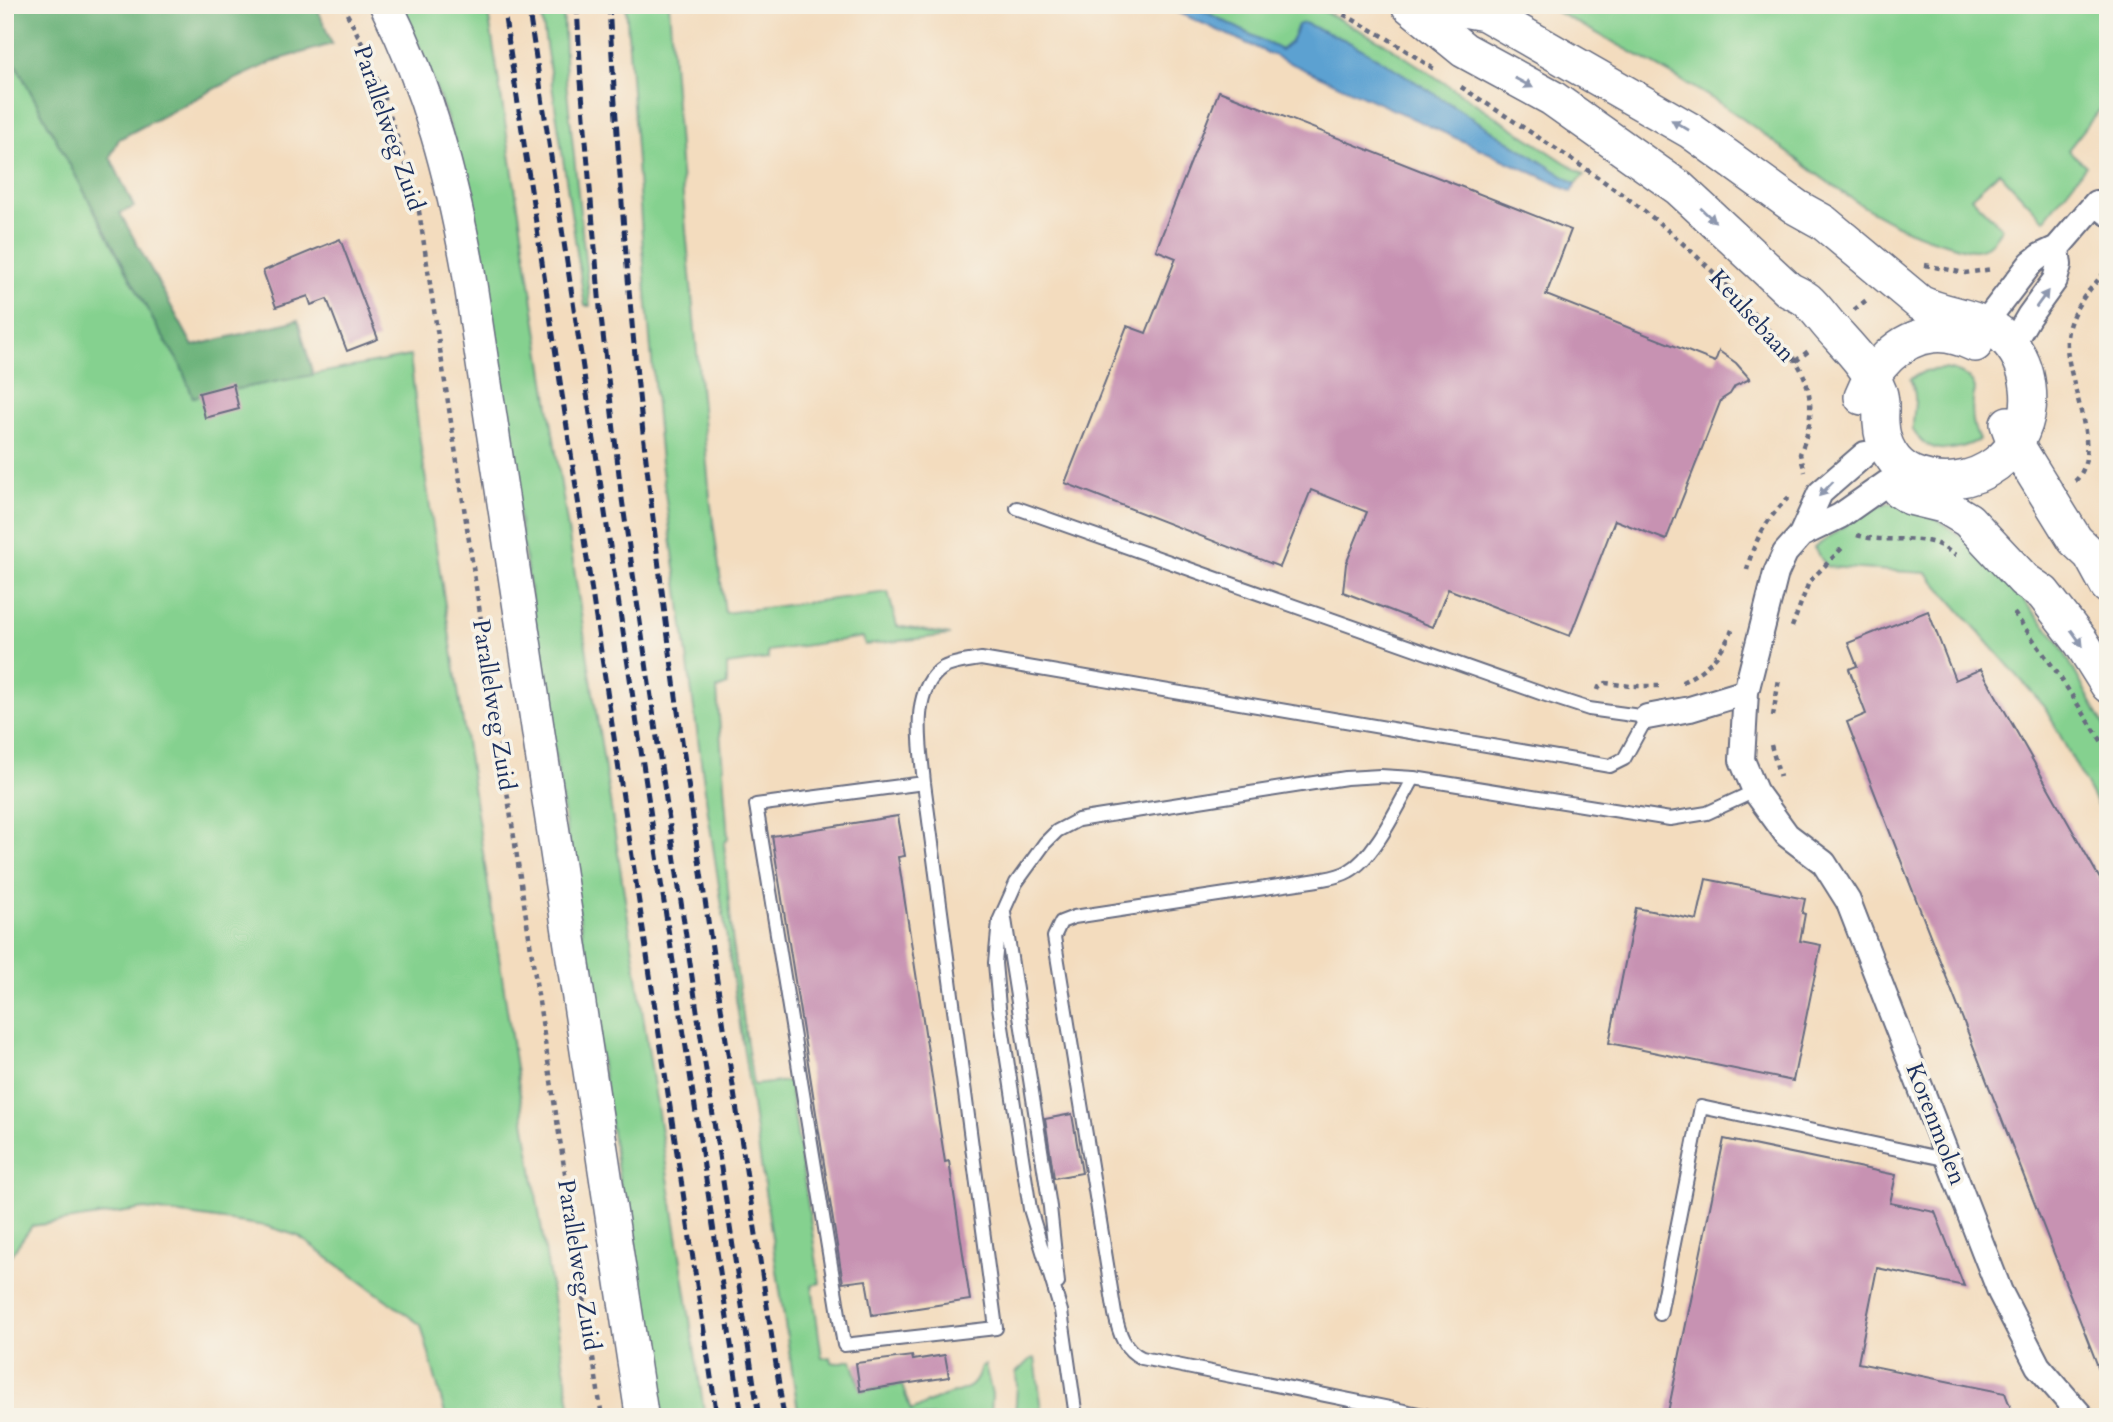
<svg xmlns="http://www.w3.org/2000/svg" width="2113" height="1422" font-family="Cardo,serif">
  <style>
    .green { fill: #85d18f; stroke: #508076; stroke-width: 2 }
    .forest { fill: #6cb37a; stroke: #44716c; stroke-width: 2 }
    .water { fill: #5ca1d1; stroke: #3c6898; stroke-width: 2 }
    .building { fill: #c792b2 }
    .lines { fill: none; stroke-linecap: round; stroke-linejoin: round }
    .service-casing { stroke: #676c80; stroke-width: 16 }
    .minor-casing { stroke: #676c80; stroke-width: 28 }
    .tertiary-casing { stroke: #676c80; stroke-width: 35 }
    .secondary-casing { stroke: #676c80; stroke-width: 38 }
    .path { stroke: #676c80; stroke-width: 4.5; stroke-dasharray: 5 5; stroke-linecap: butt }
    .service { stroke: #fff; stroke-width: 12 }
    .minor { stroke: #fff; stroke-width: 24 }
    .tertiary { stroke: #fff; stroke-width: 32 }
    .secondary { stroke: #fff; stroke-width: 35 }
    .rail { stroke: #1b2f5e; stroke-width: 5; stroke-dasharray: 10 5; stroke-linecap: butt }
    .oneway { fill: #8d97ae }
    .labels { text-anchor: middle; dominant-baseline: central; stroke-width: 7; stroke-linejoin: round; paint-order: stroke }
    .street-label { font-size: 24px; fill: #1b2f5e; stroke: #f7f3e8 }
  </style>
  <rect width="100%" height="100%" fill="#f7f3e8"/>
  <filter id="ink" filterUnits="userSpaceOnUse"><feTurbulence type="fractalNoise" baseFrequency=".0143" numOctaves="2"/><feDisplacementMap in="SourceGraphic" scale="14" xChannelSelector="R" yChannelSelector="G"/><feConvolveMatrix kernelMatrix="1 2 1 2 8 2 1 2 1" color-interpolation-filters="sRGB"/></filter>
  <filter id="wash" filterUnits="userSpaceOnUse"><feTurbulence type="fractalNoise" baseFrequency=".00686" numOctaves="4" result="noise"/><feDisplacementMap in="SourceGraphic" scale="28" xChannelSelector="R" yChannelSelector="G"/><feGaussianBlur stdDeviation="1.57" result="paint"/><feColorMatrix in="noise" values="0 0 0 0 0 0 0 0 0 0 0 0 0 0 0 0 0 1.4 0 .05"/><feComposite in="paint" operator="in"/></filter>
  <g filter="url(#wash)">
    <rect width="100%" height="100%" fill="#f3dcbe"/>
    <path class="green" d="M 402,5 L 487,5 L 705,1417 L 655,1417 L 470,193 C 452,126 429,69 402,5 Z
      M 540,5 L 563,5 L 566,81 L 590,306 L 585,306 Z
      M 626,5 L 669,5 L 680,162 L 710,498 L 725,613 L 888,592 L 897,626 L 950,635 L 865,645 L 863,637 L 768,651 L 768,659 L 727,665 L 727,685 L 717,689 L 728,839 L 724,843 L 733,947 L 753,1085 L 789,1081 L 820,1283 L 812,1285 L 822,1358 L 831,1357 L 832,1362 L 836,1363 L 852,1360 L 861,1391 L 902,1385 L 911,1411 C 922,1406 933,1400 944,1396 C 964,1389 976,1391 981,1366 L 985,1365 L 992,1394 L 991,1417 L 799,1417 L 708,813 L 661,463 L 646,293 Z
      M 1192,5 L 1312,5 L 1384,43 L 1584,175 L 1576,184 L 1378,58 L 1345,40 L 1304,23 L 1298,25 L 1291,42 L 1281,50 Z
      M 1544,5 L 2108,5 L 2108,99 L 2068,150 L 2086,166 L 2044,220 L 1999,172 L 1971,197 L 2002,228 C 1996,238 1988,249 1975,250 C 1968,251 1956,246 1949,244 C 1858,221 1793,149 1716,101 C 1660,66 1602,36 1544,5 Z
      M 5,44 L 158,329 L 180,364 L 193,397 L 410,356 L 420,442 L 522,1107 L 572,1417 L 446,1417 L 421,1325 L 298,1236 L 266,1226 L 145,1209 L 32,1226 L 5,1263 Z
      M 1941,369 C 1953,369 1972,375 1975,389 C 1975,393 1973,396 1973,400 C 1971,414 1973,428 1979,440 C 1956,452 1928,456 1913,430 C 1912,409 1920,400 1910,379 L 1925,371 Z
      M 1887,503 L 1919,506 L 1996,562 L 2027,605 L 2057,639 L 2108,733 L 2108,826 L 2045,707 L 1927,573 L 1827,567 L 1814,548 L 1864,512 Z
      M 1035,1358 L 1043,1417 L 1015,1417 L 1017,1386 L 1016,1373 L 1029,1360 Z"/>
    <path class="forest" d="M 5,5 L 316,5 L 332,44 L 277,60 L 212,90 L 119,139 L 110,157 L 134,207 L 120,213 L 193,346 L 298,320 L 313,375 L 193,397 L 180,364 L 158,329 L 5,44 Z"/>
    <path class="water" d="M 1162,5 L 1192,5 L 1281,50 L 1291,42 L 1298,25 L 1304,23 L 1345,40 L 1378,58 L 1576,184 L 1572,192 L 1551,181 Z"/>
    <g id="blocks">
      <path class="building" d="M 1219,91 L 1571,230 L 1546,295 L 1715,362 L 1719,351 L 1736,363 L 1750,379 L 1735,386 L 1730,394 L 1721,400 L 1666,540 L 1615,520 L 1570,636 L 1448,589 L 1433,627 L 1343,592 L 1346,564 L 1367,512 L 1311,490 L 1280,567 L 1065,483 L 1127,326 L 1146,333 L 1176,258 L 1156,250 Z
        M 340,239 L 378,339 L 347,351 L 327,299 L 311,305 L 308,296 L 276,307 L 263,271 Z
        M 233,384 L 239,409 L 205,418 L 199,393 Z
        M 1928,611 L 1955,680 L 1981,669 L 2108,893 L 2108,1387 L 2106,1387 L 1847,722 L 1866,714 L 1849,669 L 1857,666 L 1848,643 Z
        M 898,816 L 905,856 L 898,857 L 945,1162 L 949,1161 L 970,1300 L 872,1315 L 866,1280 L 843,1283 L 772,836 Z
        M 1706,879 L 1805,899 L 1802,913 L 1805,914 L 1800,941 L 1821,945 L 1793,1081 L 1609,1043 L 1636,908 L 1697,920 Z
        M 1072,1114 L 1082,1173 L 1054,1178 L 1045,1119 Z
        M 1724,1139 L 1896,1175 L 1890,1203 L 1935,1212 L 1964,1286 L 1877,1268 L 1858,1363 L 2005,1393 L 2014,1417 L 1667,1417 Z
        M 945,1355 L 949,1377 L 860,1391 L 856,1363 L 912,1356 L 913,1360 Z"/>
    </g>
  </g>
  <g filter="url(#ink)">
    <use href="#blocks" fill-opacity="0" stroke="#676c80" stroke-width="2"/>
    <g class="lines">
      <defs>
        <path id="service" d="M 1414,778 C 1398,805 1376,856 1349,871 C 1339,877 1328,878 1318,880 L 1074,917 L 1061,922 L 1054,937 L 1115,1314 C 1119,1333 1124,1350 1142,1358 L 1434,1417
          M 924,783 L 756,805 L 844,1345 L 996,1328 L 924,783 C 921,748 909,690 943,668 C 953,662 970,661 981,659 L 1610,766 L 1624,759 L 1647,717 L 1589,709 L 1543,694 L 1017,508
          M 1004,913 L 1050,1207 L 1058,1283
          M 1660,1314 L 1701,1107 L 1949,1160
          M 1076,1417 L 1061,1311 L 1030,1209 L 999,1007 L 995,963 L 999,921 L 1016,883 L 1045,843 L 1057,831 L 1078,820 L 1090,818 L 1346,778 L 1380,776 L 1414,778 L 1670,819 L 1707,813 L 1755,791"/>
        <path id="minor" d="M 1984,324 L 2031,263 L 2040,256 L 2057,248 L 2096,203 L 2108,213
          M 2012,345 L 2029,316 L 2055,280 L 2059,265 L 2057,248
          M 1865,454 L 1820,493 L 1801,535 L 1785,553 L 1776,573 L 1746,692 L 1742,760 L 1755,791 L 1787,835 L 1824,863 L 1848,901 L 2000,1292 L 2038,1366 L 2082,1417
          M 1801,535 L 1840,516 L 1887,483
          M 1647,717 L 1690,709 L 1746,692"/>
        <path id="tertiary" d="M 386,5 C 429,90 451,175 468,268 L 642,1417"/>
        <path id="secondary" d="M 1409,5 L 1464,50 L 1552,98 L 1679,188 L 1789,290 C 1795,293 1802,296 1807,300 C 1815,307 1822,317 1828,324 C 1846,345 1869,366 1879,392 C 1883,402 1880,413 1881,423 C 1882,445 1893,465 1913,474 C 1973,498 2036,452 2028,387 C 2026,368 2018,350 2003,336 C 1981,316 1947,316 1920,303 L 1823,222 L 1796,207 L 1691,131 L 1485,13 L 1440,5
          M 1862,397 C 1873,368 1899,338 1932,335 C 1947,333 1962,338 1975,344
          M 2008,424 L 2015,443 L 2075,540 L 2091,555 L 2108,586
          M 1899,490 L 1910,497 L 1943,505 L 1968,520 L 2024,580 L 2043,593 L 2081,642 L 2108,685"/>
      </defs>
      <use href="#service" class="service-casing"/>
      <use href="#minor" class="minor-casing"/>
      <use href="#tertiary" class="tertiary-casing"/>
      <use href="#secondary" class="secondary-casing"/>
      <path class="path" d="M 342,5 C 377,65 395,133 417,198 L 602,1417
        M 1326,5 L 1387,38 L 1437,71
        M 1461,87 C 1521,126 1581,164 1638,206 C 1683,241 1724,281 1762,323 C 1778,341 1799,358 1806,382 C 1814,409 1810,429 1800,454 L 1805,472
        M 1925,265 L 1965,273 L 1992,269
        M 1854,310 L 1869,298
        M 1796,361 L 1811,349
        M 2075,481 C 2106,453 2064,377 2067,338 C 2069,310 2090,289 2108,269
        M 1857,535 C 1882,543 1906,536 1931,542 C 1940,544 1948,551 1956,555
        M 1747,570 C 1753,542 1768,517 1789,497
        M 2014,613 L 2056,671 L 2108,751
        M 1792,627 L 1809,582 L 1845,545
        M 1682,682 C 1706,670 1721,655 1732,630
        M 1598,690 L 1599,687 L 1606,683 L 1630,686 L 1659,686
        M 1773,716 L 1779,679
        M 1771,745 L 1780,777"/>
      <use href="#service" class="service"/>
      <use href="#minor" class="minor"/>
      <use href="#tertiary" class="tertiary"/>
      <use href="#secondary" class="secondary"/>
      <path class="rail" d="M 503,5 L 717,1417
        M 528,5 L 742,1417
        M 577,5 L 581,81 L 600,308 L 621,492 L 697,1011 L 759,1417
        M 609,5 C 618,160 629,314 647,468 C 684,786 736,1101 784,1417"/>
    </g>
    <defs><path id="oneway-solid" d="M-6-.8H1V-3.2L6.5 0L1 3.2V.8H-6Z" transform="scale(1.75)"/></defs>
    <g class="oneway">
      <use href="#oneway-solid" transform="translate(1524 83) rotate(28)"/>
      <use href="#oneway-solid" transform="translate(1680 125) rotate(-150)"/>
      <use href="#oneway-solid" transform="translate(1708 215) rotate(43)"/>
      <use href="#oneway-solid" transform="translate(2042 299) rotate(-54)"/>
      <use href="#oneway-solid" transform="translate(1826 489) rotate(134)"/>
      <use href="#oneway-solid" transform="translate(2077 638) rotate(54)"/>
    </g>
  </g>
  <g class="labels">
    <g class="street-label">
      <text transform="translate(389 128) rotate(71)">Parallelweg Zuid</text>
      <text transform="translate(1752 316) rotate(48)">Keulsebaan</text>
      <text transform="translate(494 705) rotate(81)">Parallelweg Zuid</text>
      <text transform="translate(1936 1124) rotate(69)">Korenmolen</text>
      <text transform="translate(579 1265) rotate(81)">Parallelweg Zuid</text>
    </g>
  </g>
  <rect width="2113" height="1422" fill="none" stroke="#f7f3e8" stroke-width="28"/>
</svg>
